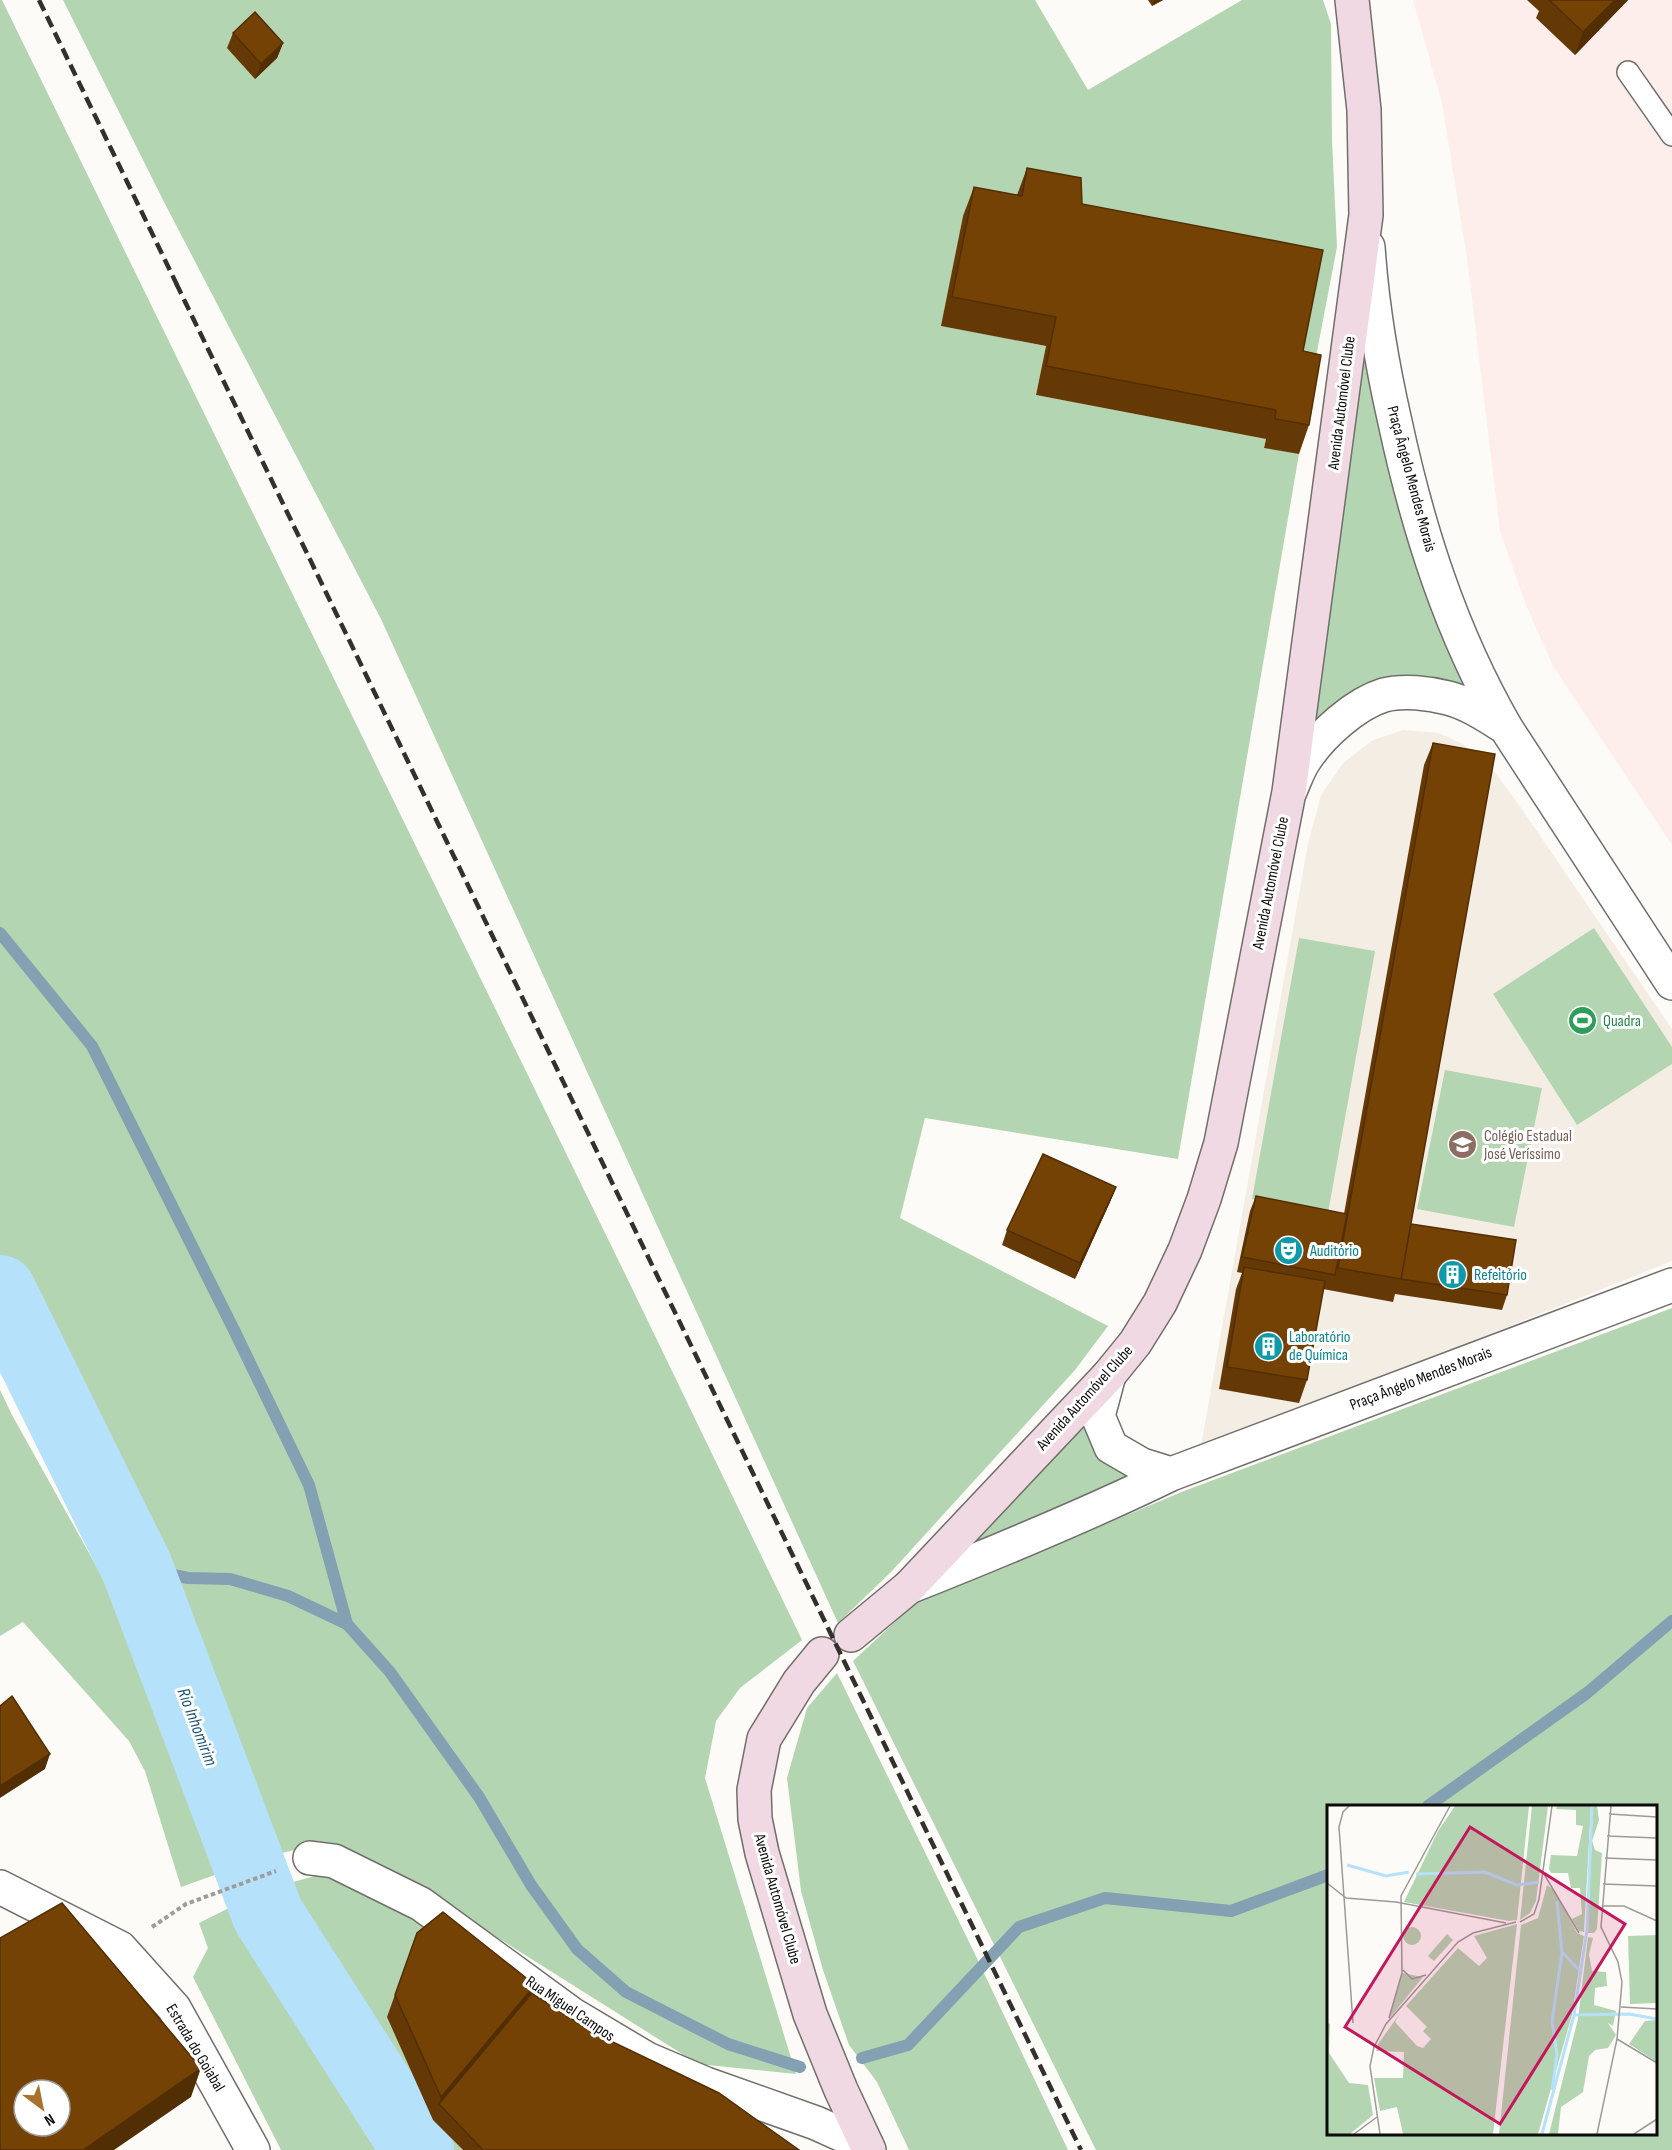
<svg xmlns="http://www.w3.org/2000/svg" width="1672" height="2150" font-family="'Sofia Sans Condensed',sans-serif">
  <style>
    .industrial { fill: #fdedeb }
    .built { fill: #f4ede3 }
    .green { fill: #b4d5b1; fill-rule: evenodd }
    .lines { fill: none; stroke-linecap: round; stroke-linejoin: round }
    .stream { stroke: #83a1b3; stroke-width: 12 }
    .river { stroke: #b6e1fb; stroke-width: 72 }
    .service-casing { stroke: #716f6b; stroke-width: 24 }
    .minor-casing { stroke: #716f6b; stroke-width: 36 }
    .tertiary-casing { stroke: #716f6b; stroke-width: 36 }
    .secondary-casing { stroke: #716f6b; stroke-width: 36 }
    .path { stroke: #9e9d9a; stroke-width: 4; stroke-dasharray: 4.5 3; stroke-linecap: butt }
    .service { stroke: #fff; stroke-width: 21 }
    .minor { stroke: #fff; stroke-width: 33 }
    .tertiary { stroke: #fff; stroke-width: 33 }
    .secondary { stroke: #f1d9e3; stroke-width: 33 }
    .rail { stroke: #323130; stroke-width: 4.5; stroke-dasharray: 12 6; stroke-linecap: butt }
    .wall { fill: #653905 }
    .shaded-wall { fill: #522e04 }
    .building { fill: #754206; stroke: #522e04; stroke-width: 1.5; fill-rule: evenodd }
    .labels { text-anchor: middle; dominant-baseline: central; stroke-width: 6; stroke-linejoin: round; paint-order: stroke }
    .street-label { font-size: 16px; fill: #0c0b0a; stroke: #fff }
    .leisure-label { font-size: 16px; fill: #27864d; stroke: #fff; text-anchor: start }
    .education-label { font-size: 16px; fill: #785e54; stroke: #fff; text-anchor: start }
    .culture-label { font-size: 16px; fill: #0d838f; stroke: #fff; text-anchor: start }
    .water-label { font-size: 18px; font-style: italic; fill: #1b5471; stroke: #fff }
    .inset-river { fill: none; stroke: #b6e1fb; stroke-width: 3 }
    .inset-road { fill: none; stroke: #9d9b98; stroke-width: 1.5 }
    .view { fill: #c2185b; fill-opacity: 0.15; stroke: #c2185b; stroke-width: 3 }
    .inset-edge { fill: none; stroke: #0c0b0a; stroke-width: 3 }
  </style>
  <rect width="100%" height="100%" fill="#fdfbf7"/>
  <path class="industrial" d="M 1413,0 L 1672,0 L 1672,845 L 1553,666 L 1526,605 L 1500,531 L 1467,258 L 1442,103 Z"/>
  <path class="built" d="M 1403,730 L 1439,733 L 1463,744 L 1493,770 L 1519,805 L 1672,1029 L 1672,1261 L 1200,1451 L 1308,844 L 1321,795 L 1343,763 L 1373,740 Z"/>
  <path class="green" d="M 0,0 L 2,0 L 629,1282 L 802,1640 L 740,1688 L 716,1721 L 705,1778 L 796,2074 L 698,2064 L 441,1902 L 325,1843 L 260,1858 L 164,1584 L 0,1255 Z
    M 63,0 L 1035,0 L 1088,90 L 1242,0 L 1323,0 L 1331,24 L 1332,140 L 1337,247 L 1311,383 L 963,216 L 942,326 L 1046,346 L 1036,395 L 1266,439 L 1264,447 L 1299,454 L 1178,1159 L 925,1118 L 900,1218 L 1108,1326 L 1075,1370 L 891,1572 L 838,1623 L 381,619 L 164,202 Z
    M 1366,215 L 1376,317 L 1485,692 L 1405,693 L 1305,759 Z
    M 1594,928 L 1672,1047 L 1672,1064 L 1577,1125 L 1493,994 Z
    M 1299,938 L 1375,951 L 1328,1213 L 1252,1199 Z
    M 1445,1070 L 1542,1088 L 1514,1227 L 1417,1209 Z
    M 1672,1308 L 1672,2150 L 1096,2150 L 853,1661 L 913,1605 L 1184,1491 ZM 1328,1806 L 1656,1806 L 1656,2134 L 1328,2134 Z
    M 1109,1375 L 1098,1416 L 1171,1474 L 909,1587 Z
    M 0,1390 L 12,1415 L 108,1587 L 179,1740 L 226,1871 L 181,1887 L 145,1771 L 129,1741 L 23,1622 L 0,1636 Z
    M 837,1673 L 973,1950 L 1068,2150 L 909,2150 L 877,2082 L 849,2045 L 823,1970 L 801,1891 L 787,1778 L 807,1708 Z
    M 326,1873 L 406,1914 L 435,1935 L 433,2120 L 463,2150 L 430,2150 L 275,1887 Z
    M 245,1900 L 265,1940 L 397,2150 L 281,2150 L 193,1977 L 208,1948 L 199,1923 Z"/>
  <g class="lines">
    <path class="stream" d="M 0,933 L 92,1046 L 235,1332 L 309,1485 L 347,1624
      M 137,1568 L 188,1578 L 230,1579 L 288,1596 L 347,1624 L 390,1672 L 479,1797 L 531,1885 L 577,1949 L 626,1992 L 728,2044 L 800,2067
      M 1428,1806 L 1587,1693 L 1672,1621
      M 862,2058 L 908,2045 L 1019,1927 L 1105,1898 L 1231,1911 L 1328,1875"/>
    <path class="river" d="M 0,1291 L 137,1568 L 268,1915 L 418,2150"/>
    <defs>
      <path id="service" d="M 1628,72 L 1672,135"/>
      <path id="minor" d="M 1368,247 C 1372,306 1382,365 1395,422 C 1418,529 1451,633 1506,728 L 1672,983
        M 1290,791 C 1295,780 1299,767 1306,758 C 1322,734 1355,704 1384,695 C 1403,690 1429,693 1448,698 C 1468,703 1487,716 1505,727
        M 1109,1375 L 1098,1416 L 1111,1447 L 1142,1465 L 1171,1474
        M 909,1587 C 997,1552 1085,1516 1171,1474 L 1672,1285
        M 310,1858 L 334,1861 L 421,1904 L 573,2015 L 647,2059 L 706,2084 L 816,2123 L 867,2146"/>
      <path id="tertiary" d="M 0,1887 L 120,1948 L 174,2008 L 253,2150"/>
      <path id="secondary" d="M 851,1635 L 909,1587 L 1109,1375 L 1135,1343 L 1160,1303 L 1185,1250 L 1204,1199 L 1221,1143 L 1289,792 L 1366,215 L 1364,110 L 1352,0
        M 822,1654 L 799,1682 L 764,1739 L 754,1790 L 755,1819 L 762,1853 L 810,2014 L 841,2090 L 869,2150"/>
    </defs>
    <use href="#service" class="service-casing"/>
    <use href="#minor" class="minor-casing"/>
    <use href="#tertiary" class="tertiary-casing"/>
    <use href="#secondary" class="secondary-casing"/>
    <path class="path" d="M 152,1927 L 186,1904 L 276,1871"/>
    <use href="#service" class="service"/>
    <use href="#minor" class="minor"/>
    <use href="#tertiary" class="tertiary"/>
    <use href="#secondary" class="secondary"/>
    <path class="rail" d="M 39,0 L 179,289
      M 176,283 L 1081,2150"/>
  </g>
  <path class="wall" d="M 1148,0 L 1163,0 L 1152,6 Z
    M 1527,0 L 1628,0 L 1575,55 L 1536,18 L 1539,11 Z
    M 233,33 L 283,43 L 277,58 L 255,79 L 227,48 Z
    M 1027,168 L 1303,351 L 1309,425 L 1299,454 L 1264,448 L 1266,439 L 1036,395 L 1046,346 L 941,326 L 963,216 L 974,187 L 1017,195 Z
    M 1433,743 L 1411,1224 L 1507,1295 L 1502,1310 L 1395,1294 L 1393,1302 L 1323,1289 L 1307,1380 L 1299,1403 L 1219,1389 L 1236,1289 L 1242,1273 L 1237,1272 L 1250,1211 L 1256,1196 L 1344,1214 L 1424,765 Z
    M 1116,1187 L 1110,1202 L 1075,1279 L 1002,1245 L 1007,1230 Z
    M 417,1933 L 535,1985 L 532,1993 L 590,2031 L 799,2150 L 463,2150 L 433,2120 L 387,2017 Z"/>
  <path class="shaded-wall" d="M 1154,0 L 1163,0 L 1152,6 Z
    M 1615,0 L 1628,0 L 1575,55 L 1583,32 Z
    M 283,43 L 277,58 L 255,79 L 261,64 Z
    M 1116,1187 L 1110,1202 L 1075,1279 L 1080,1263 Z
    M 50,1754 L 45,1769 L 0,1798 L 0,1786 Z
    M 535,1985 L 527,2008 L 439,2104 L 441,2097 Z
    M 201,2068 L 191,2097 L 114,2150 L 83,2150 Z"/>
  <path class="building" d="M 1549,0 L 1615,0 L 1583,32 Z
    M 255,12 L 283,43 L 261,64 L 233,33 Z
    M 1027,168 L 1081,178 L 1082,204 L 1323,250 L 1303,351 L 1321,355 L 1309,425 L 1275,419 L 1276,410 L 1046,366 L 1056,317 L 952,297 L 974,187 L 1022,196 Z
    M 1433,743 L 1495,754 L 1401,1279 L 1338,1268 Z
    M 1043,1154 L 1116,1187 L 1080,1263 L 1007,1230 Z
    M 1256,1196 L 1347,1214 L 1335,1275 L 1242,1257 Z
    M 1411,1224 L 1516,1240 L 1507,1295 L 1401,1279 Z
    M 1244,1267 L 1325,1281 L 1307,1380 L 1227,1367 Z
    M 12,1696 L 50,1754 L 0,1786 L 0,1706 Z
    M 62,1903 L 201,2068 L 83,2150 L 0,2150 L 0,1938 ZM 24,2090 L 60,2090 L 60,2126 L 24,2126 Z
    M 443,1912 L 535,1985 L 441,2097 L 395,1995 L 417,1933 Z
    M 532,1993 L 590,2031 L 719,2093 L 799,2150 L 483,2150 L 439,2104 Z"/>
  <defs>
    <symbol id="stadium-disc" viewBox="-11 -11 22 22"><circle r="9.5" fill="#2e9e5b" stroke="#fff"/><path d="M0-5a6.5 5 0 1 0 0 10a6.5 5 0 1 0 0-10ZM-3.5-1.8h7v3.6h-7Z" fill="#fff"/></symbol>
    <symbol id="university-disc" viewBox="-11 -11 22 22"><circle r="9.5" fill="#8d6e63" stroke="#fff"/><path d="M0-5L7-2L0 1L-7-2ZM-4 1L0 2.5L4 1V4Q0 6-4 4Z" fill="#fff"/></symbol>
    <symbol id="theatre-disc" viewBox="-11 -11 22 22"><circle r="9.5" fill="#0f9aa8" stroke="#fff"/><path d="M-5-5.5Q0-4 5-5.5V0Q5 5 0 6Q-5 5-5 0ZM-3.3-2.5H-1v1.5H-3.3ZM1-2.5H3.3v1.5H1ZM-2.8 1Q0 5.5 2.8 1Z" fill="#fff"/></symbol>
    <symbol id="building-disc" viewBox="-11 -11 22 22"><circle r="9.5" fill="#0f9aa8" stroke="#fff"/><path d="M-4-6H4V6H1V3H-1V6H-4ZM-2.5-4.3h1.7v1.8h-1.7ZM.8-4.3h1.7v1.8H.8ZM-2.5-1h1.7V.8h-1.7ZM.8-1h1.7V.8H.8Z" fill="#fff"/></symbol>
  </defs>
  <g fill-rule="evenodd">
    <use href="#stadium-disc" x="1566" y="1004" width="33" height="33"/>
    <use href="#university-disc" x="1446" y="1128" width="33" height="33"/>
    <use href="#theatre-disc" x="1272" y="1234" width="33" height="33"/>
    <use href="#building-disc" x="1436" y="1258" width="33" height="33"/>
    <use href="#building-disc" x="1252" y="1330" width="33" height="33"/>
  </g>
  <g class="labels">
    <g class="street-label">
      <text transform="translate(1342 403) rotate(-83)">Avenida Automóvel Clube</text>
      <text transform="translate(1411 479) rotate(75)">Praça Ângelo Mendes Morais</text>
      <text transform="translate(1271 883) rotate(-79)">Avenida Automóvel Clube</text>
      <text transform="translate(1421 1379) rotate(-21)">Praça Ângelo Mendes Morais</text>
      <text transform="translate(1085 1398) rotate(-48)">Avenida Automóvel Clube</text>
      <text transform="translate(777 1899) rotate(74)">Avenida Automóvel Clube</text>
      <text transform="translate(570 2009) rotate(34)">Rua Miguel Campos</text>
      <text transform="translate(195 2048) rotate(59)">Estrada do Goiabal</text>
    </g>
    <g class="leisure-label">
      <text x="1603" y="1021">Quadra</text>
    </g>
    <g class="education-label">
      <text x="1484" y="1136">Colégio Estadual<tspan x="1484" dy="18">José Veríssimo</tspan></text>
    </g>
    <g class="culture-label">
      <text x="1310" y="1251">Auditório</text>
      <text x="1474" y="1275">Refeitório</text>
      <text x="1289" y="1337">Laboratório<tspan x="1289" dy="18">de Química</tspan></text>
    </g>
    <g class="water-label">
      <text transform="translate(197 1727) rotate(69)">Rio Inhomirim</text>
    </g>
  </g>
  <g transform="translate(1327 1805)">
    <rect width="330" height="330" fill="#fdfbf7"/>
    <path d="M 128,1 L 202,1 L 190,115 L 182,116 L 77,97 L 111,26 ZM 205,1 L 221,1 L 209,96 L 203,108 L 193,115 ZM 230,1 L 264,1 L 257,127 L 252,126 L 245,114 L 255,109 L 253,83 L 244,83 L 241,68 L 224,68 L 222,64 L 224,50 L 250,51 L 256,21 L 249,20 L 249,5 L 229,4 ZM 266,1 L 270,1 L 272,15 L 265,36 L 268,45 L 275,48 L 270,124 L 267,128 L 261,128 ZM 220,80 L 228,86 L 250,128 L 257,131 L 245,210 L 211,329 L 172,329 L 194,120 L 211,113 ZM 190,119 L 166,329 L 76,329 L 70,302 L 53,306 L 47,273 L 76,273 L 77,247 L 49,246 L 51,239 L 74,207 L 68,217 L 90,241 L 96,243 L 104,234 L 96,226 L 100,222 L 79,201 L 131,143 L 152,161 L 160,153 L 147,131 ZM76 131a9 9 0 1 1 18 0a9 9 0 1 1-18 0ZM 120,129 L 126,135 L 107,156 L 101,151 ZM 330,130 L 330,198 L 303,199 L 301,131 ZM 261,132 L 266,133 L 262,149 L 265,166 L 279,167 L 280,181 L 268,183 L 267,200 L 289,206 L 286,221 L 281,218 L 289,230 L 281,243 L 268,245 L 262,251 L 256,287 L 234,302 L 231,329 L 222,329 L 251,214 ZM 75,168 L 96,172 L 62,214 ZM 330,215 L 330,257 L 302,239 L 318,216 ZM 0,218 L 3,219 L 2,248 L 22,278 L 41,280 L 46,310 L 23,329 L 0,329 Z" fill="#b4d5b1"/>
    <path class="inset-river" d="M 20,60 L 59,71 L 82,67M 89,69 L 158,67 L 190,80 L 212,77M 236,148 L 252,165M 247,210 L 302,209 L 330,214M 225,285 L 230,249 L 225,216 L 235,148 L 230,96M 215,329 L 247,210 L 260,125 L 265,1"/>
    <path class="inset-road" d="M 22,1 L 16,7 L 12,22 L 26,218M 282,9 L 330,12M 280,31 L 330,33M 278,53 L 330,55M 217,69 L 252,128M 0,78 L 19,93 L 69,97 L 179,118M 276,79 L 330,81M 275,101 L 297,101 L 330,116M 193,117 L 207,109 L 212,94 L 225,1M 76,165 L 85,174 L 99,170M 294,202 L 330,204M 62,213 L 75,168 L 74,91 L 123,1M 290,234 L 330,258M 27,329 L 50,312M 53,329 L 43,261 L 47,242 L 59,219 L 131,137 L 146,128 L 189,117M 270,329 L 290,234 L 295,177 L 291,157 L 274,122 L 284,1M 307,329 L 330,314"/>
    <path class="view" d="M 143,22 L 298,119 L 173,319 L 18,222 Z"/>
    <rect width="330" height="330" class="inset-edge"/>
  </g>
  <g transform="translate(42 2108) rotate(148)"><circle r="28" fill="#ffffff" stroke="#9e9d9d" stroke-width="1.5"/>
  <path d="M0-4.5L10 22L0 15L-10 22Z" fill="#a7722c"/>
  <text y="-9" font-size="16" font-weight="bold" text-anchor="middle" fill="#0c0b0a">N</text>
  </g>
</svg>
